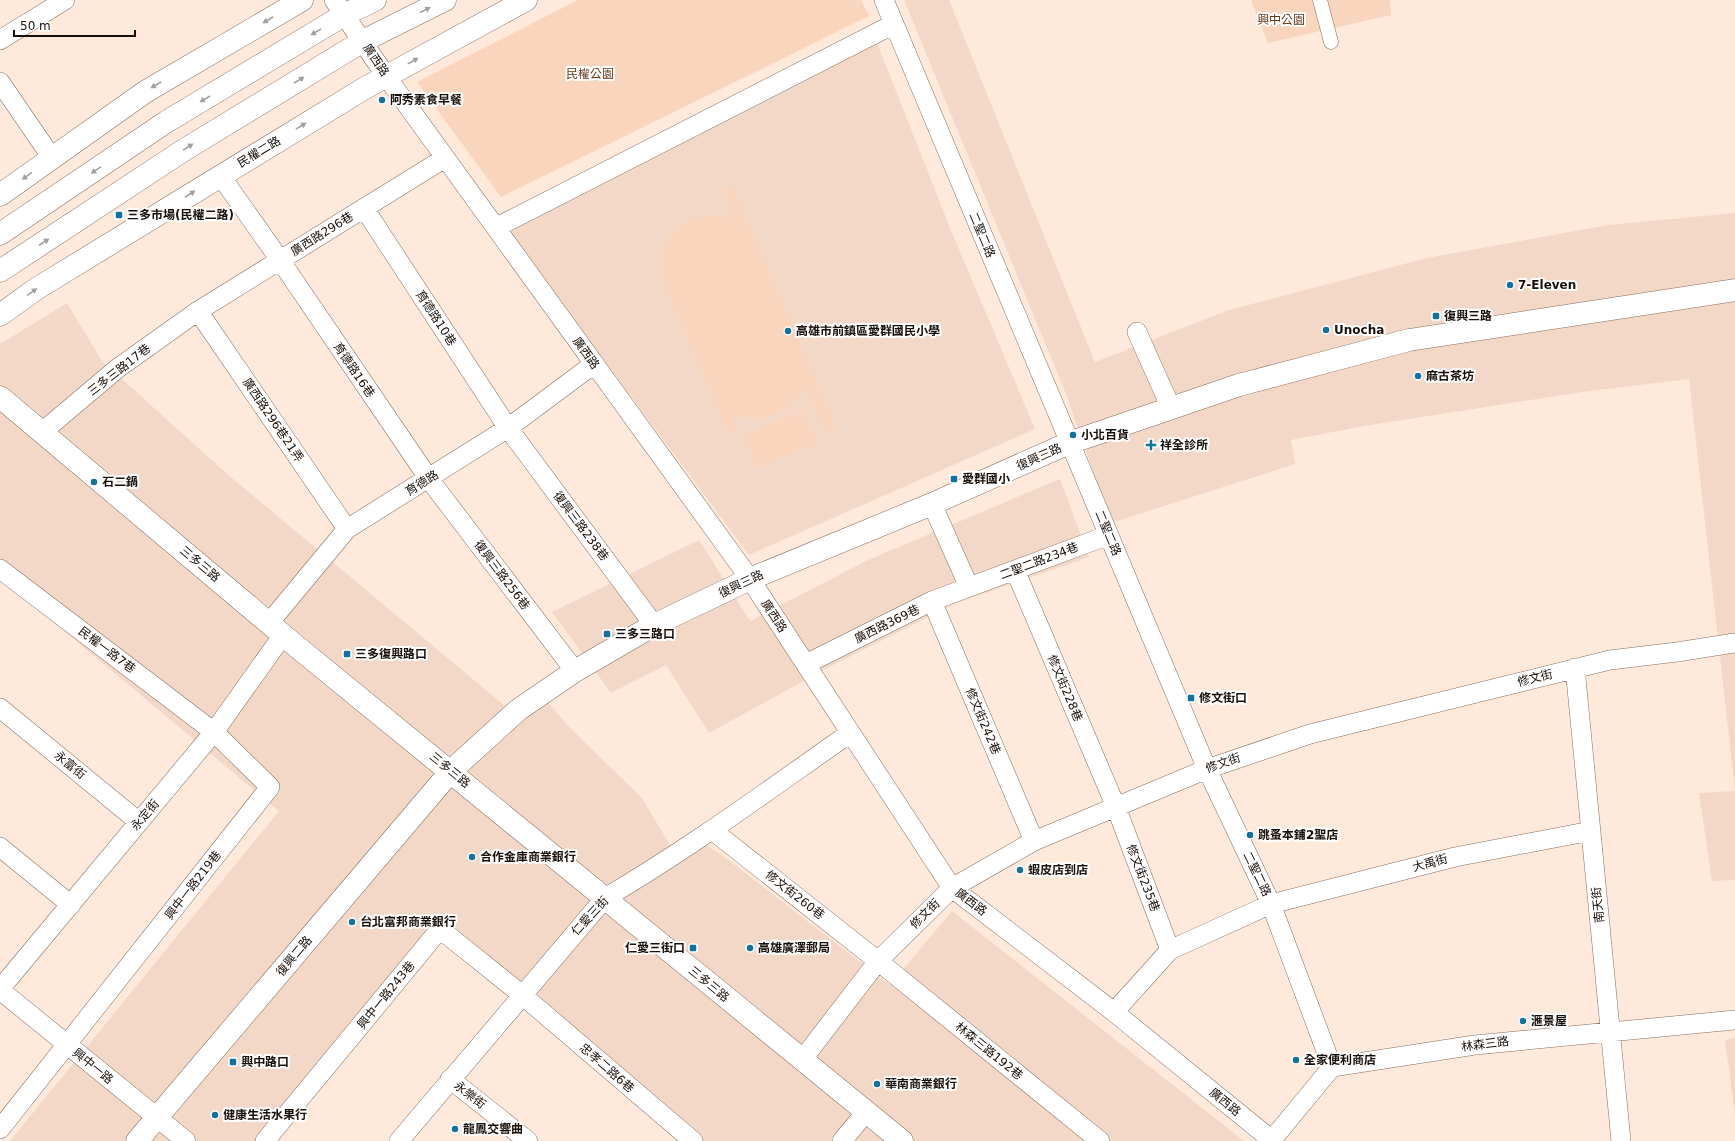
<svg xmlns="http://www.w3.org/2000/svg" width="1735" height="1141" font-family="'DejaVu Sans','Noto Sans TC',sans-serif">
  <style>
    .built { fill: #f3d8c7 }
    .green { fill: #fad5bd }
    .lines { fill: none; stroke-linecap: round; stroke-linejoin: round }
    .pedestrian-casing { stroke: #856e5e; stroke-width: 15 }
    .minor-casing { stroke: #856e5e; stroke-width: 20 }
    .tertiary-casing { stroke: #856e5e; stroke-width: 23 }
    .secondary-casing { stroke: #856e5e; stroke-width: 23 }
    .pedestrian { stroke: #fff; stroke-width: 14 }
    .minor { stroke: #fff; stroke-width: 19 }
    .tertiary { stroke: #fff; stroke-width: 22 }
    .secondary { stroke: #fff; stroke-width: 22 }
    .oneway { fill: #a39f9d }
    .poi-dot { fill: #10729f; stroke: #fff; stroke-width: 1.5 }
    .labels { text-anchor: middle; dominant-baseline: central; stroke-width: 4; stroke-linejoin: round; paint-order: stroke }
    .park-label { font-size: 12px; fill: #673a17; stroke: #fff }
    .street-label { font-size: 12px; fill: #180f09; stroke: #fff }
    .poi-label { font-size: 12px; font-weight: bold; fill: #180f09; stroke: #fff; text-anchor: start }
  </style>
  <rect width="100%" height="100%" fill="#ffe9db"/>
  <path class="built" d="M 904,0 L 949,0 L 1095,362 L 1229,310 L 1427,258 L 1608,225 L 1735,213 L 1735,880 L 1712,881 L 1699,793 L 1735,791 L 1689,379 L 1582,392 L 1364,426 L 1291,440 L 1295,464 L 1111,523 L 1066,394 Z
    M 875,38 L 952,233 L 1035,429 L 749,555 L 506,228 Z
    M 67,303 L 102,361 L 226,473 L 505,706 L 518,717 L 547,701 L 570,728 L 642,798 L 670,845 L 690,835 L 726,858 L 890,985 L 952,911 L 1244,1141 L 703,1141 L 443,917 L 260,1141 L 10,1141 L 279,811 L 0,577 L 0,344 Z
    M 1060,479 L 1089,557 L 954,604 L 829,667 L 709,733 L 666,665 L 611,693 L 552,612 L 699,540 L 750,621 L 868,560 Z
    M 1735,1038 L 1735,1116 L 1725,1040 Z"/>
  <path class="green" d="M 578,0 L 861,0 L 869,16 L 501,197 L 417,82 Z
    M 1251,0 L 1390,0 L 1391,15 L 1268,43 Z
    M 733,186 L 837,429 L 825,433 L 804,384 C 795,415 758,425 731,414 L 737,429 L 728,433 L 666,289 C 662,278 659,268 661,256 C 667,221 705,207 735,220 L 723,190 Z
    M 804,410 L 818,443 L 757,468 L 744,436 Z"/>
  <g class="lines">
    <defs>
      <path id="pedestrian" d="M 1320,0 L 1331,42"/>
      <path id="minor" d="M 334,0 L 386,76 L 750,579 L 952,888 L 1114,1012 L 1273,1141
        M 884,0 L 1207,769 L 1271,904 L 1332,1067
        M 0,40 L 65,0
        M 0,82 L 52,158
        M 220,175 L 280,260 L 429,479 L 575,671
        M 364,208 L 508,428 L 654,625
        M 497,227 L 894,24
        M 198,311 L 347,529
        M 1137,332 L 1171,408
        M 42,432 L 118,368 L 198,311 L 445,158
        M 932,504 L 969,587
        M 0,569 L 214,732 L 270,787 L 0,1129
        M 1015,570 L 1116,807 L 1170,950
        M 932,601 L 1034,841
        M 269,623 L 347,529 L 508,428 L 594,364
        M 806,664 L 932,601 L 1109,535
        M 1575,668 L 1621,1141
        M 0,708 L 139,822
        M 712,830 L 878,961 L 1100,1141
        M 0,847 L 71,905
        M 0,989 L 214,732 L 283,635
        M 0,990 L 186,1141
        M 1114,1012 L 1170,950 L 1271,904 L 1455,857 L 1591,831
        M 802,1060 L 878,961 L 952,888 L 1034,841 L 1207,769 L 1310,734 L 1610,660 L 1677,652 L 1735,643
        M 450,1079 L 528,1141
        M 265,1141 L 440,929 L 521,994 L 693,1141
        M 399,1141 L 605,898 C 690,848 770,789 850,733
        M 842,1141 L 866,1112
        M 1271,1141 L 1332,1067 L 1475,1045 L 1735,1020"/>
      <path id="tertiary" d="M 0,195 L 145,92 L 302,0
        M 0,315 L 36,289 L 365,88 L 526,0
        M 0,397 L 296,646 L 902,1141
        M 137,1141 L 451,771 L 518,710 L 575,671 L 654,625 L 750,579 L 932,504 L 1069,443 L 1239,385 L 1409,340 L 1735,290"/>
      <path id="secondary" d="M 0,234 L 166,122 L 344,15 L 375,0
        M 0,271 L 184,150 L 363,41 L 445,0"/>
    </defs>
    <use href="#pedestrian" class="pedestrian-casing"/>
    <use href="#minor" class="minor-casing"/>
    <use href="#tertiary" class="tertiary-casing"/>
    <use href="#secondary" class="secondary-casing"/>
    <use href="#pedestrian" class="pedestrian"/>
    <use href="#minor" class="minor"/>
    <use href="#tertiary" class="tertiary"/>
    <use href="#secondary" class="secondary"/>
  </g>
  <defs><path id="oneway-solid" d="M-6-.8H1V-3.2L6.5 0L1 3.2V.8H-6Z"/></defs>
  <g class="oneway">
    <use href="#oneway-solid" transform="translate(425 10) rotate(-26)"/>
    <use href="#oneway-solid" transform="translate(268 20) rotate(150)"/>
    <use href="#oneway-solid" transform="translate(316 32) rotate(149)"/>
    <use href="#oneway-solid" transform="translate(413 61) rotate(-29)"/>
    <use href="#oneway-solid" transform="translate(299 80) rotate(-31)"/>
    <use href="#oneway-solid" transform="translate(156 85) rotate(150)"/>
    <use href="#oneway-solid" transform="translate(205 99) rotate(149)"/>
    <use href="#oneway-solid" transform="translate(301 126) rotate(-31)"/>
    <use href="#oneway-solid" transform="translate(188 147) rotate(-32)"/>
    <use href="#oneway-solid" transform="translate(96 170) rotate(146)"/>
    <use href="#oneway-solid" transform="translate(27 176) rotate(144)"/>
    <use href="#oneway-solid" transform="translate(190 194) rotate(-32)"/>
    <use href="#oneway-solid" transform="translate(44 242) rotate(-33)"/>
    <use href="#oneway-solid" transform="translate(32 292) rotate(-35)"/>
  </g>
  <g class="poi-dot">
    <circle cx="382" cy="100" r="4"/>
    <rect x="115" y="211" width="8" height="8" rx="2"/>
    <circle cx="1510" cy="285" r="4"/>
    <rect x="1432" y="312" width="8" height="8" rx="2"/>
    <circle cx="1326" cy="330" r="4"/>
    <circle cx="788" cy="331" r="4"/>
    <circle cx="1418" cy="376" r="4"/>
    <circle cx="1073" cy="435" r="4"/>
    <path d="M1149 439h4v4h4v4h-4v4h-4v-4h-4v-4h4z"/>
    <rect x="950" y="475" width="8" height="8" rx="2"/>
    <circle cx="94" cy="482" r="4"/>
    <rect x="603" y="630" width="8" height="8" rx="2"/>
    <rect x="343" y="650" width="8" height="8" rx="2"/>
    <rect x="1187" y="694" width="8" height="8" rx="2"/>
    <circle cx="1250" cy="835" r="4"/>
    <circle cx="472" cy="857" r="4"/>
    <circle cx="1020" cy="870" r="4"/>
    <circle cx="352" cy="922" r="4"/>
    <rect x="689" y="944" width="8" height="8" rx="2"/>
    <circle cx="750" cy="948" r="4"/>
    <circle cx="1523" cy="1021" r="4"/>
    <circle cx="1296" cy="1060" r="4"/>
    <rect x="229" y="1058" width="8" height="8" rx="2"/>
    <circle cx="877" cy="1084" r="4"/>
    <circle cx="215" cy="1115" r="4"/>
    <circle cx="455" cy="1129" r="4"/>
  </g>
  <g class="labels">
    <g class="park-label">
      <text x="1281" y="20">興中公園</text>
      <text x="590" y="74">民權公園</text>
    </g>
    <g class="street-label">
      <text transform="translate(376 60) rotate(56)">廣西路</text>
      <text transform="translate(259 152) rotate(-31)">民權二路</text>
      <text transform="translate(322 234) rotate(-32)">廣西路296巷</text>
      <text transform="translate(982 235) rotate(67)">二聖二路</text>
      <text transform="translate(436 318) rotate(57)">育德路10巷</text>
      <text transform="translate(586 353) rotate(54)">廣西路</text>
      <text transform="translate(119 370) rotate(-38)">三多三路17巷</text>
      <text transform="translate(354 370) rotate(56)">育德路16巷</text>
      <text transform="translate(273 420) rotate(56)">廣西路296巷21弄</text>
      <text transform="translate(1039 457) rotate(-24)">復興三路</text>
      <text transform="translate(422 483) rotate(-32)">育德路</text>
      <text transform="translate(581 526) rotate(53)">復興三路238巷</text>
      <text transform="translate(1108 533) rotate(67)">二聖二路</text>
      <text transform="translate(1039 561) rotate(-21)">二聖二路234巷</text>
      <text transform="translate(200 564) rotate(40)">三多三路</text>
      <text transform="translate(502 575) rotate(53)">復興三路256巷</text>
      <text transform="translate(741 584) rotate(-25)">復興三路</text>
      <text transform="translate(774 616) rotate(57)">廣西路</text>
      <text transform="translate(887 624) rotate(-26)">廣西路369巷</text>
      <text transform="translate(107 650) rotate(37)">民權一路7巷</text>
      <text transform="translate(1535 678) rotate(-14)">修文街</text>
      <text transform="translate(1065 688) rotate(67)">修文街228巷</text>
      <text transform="translate(983 721) rotate(67)">修文街242巷</text>
      <text transform="translate(1223 763) rotate(-19)">修文街</text>
      <text transform="translate(70 765) rotate(39)">永富街</text>
      <text transform="translate(450 770) rotate(39)">三多三路</text>
      <text transform="translate(145 815) rotate(-50)">永定街</text>
      <text transform="translate(1430 863) rotate(-15)">大禹街</text>
      <text transform="translate(1257 874) rotate(64)">二聖二路</text>
      <text transform="translate(1143 878) rotate(69)">修文街235巷</text>
      <text transform="translate(193 885) rotate(-52)">興中一路219巷</text>
      <text transform="translate(795 895) rotate(38)">修文街260巷</text>
      <text transform="translate(971 902) rotate(37)">廣西路</text>
      <text transform="translate(1598 905) rotate(-96)">南天街</text>
      <text transform="translate(925 914) rotate(-45)">修文街</text>
      <text transform="translate(590 916) rotate(-47)">仁愛三街</text>
      <text transform="translate(294 956) rotate(-50)">復興二路</text>
      <text transform="translate(709 984) rotate(39)">三多三路</text>
      <text transform="translate(386 995) rotate(-51)">興中一路243巷</text>
      <text transform="translate(1485 1044) rotate(-7)">林森三路</text>
      <text transform="translate(989 1051) rotate(39)">林森三路192巷</text>
      <text transform="translate(93 1066) rotate(39)">興中一路</text>
      <text transform="translate(607 1068) rotate(41)">忠孝二路6巷</text>
      <text transform="translate(470 1095) rotate(38)">永樂街</text>
      <text transform="translate(1225 1102) rotate(39)">廣西路</text>
    </g>
    <g class="poi-label">
      <text x="390" y="100">阿秀素食早餐</text>
      <text x="127" y="215">三多市場(民權二路)</text>
      <text x="1518" y="285">7-Eleven</text>
      <text x="1444" y="316">復興三路</text>
      <text x="1334" y="330">Unocha</text>
      <text x="796" y="331">高雄市前鎮區愛群國民小學</text>
      <text x="1426" y="376">麻古茶坊</text>
      <text x="1081" y="435">小北百貨</text>
      <text x="1160" y="445">祥全診所</text>
      <text x="962" y="479">愛群國小</text>
      <text x="102" y="482">石二鍋</text>
      <text x="615" y="634">三多三路口</text>
      <text x="355" y="654">三多復興路口</text>
      <text x="1199" y="698">修文街口</text>
      <text x="1258" y="835">跳蚤本鋪2聖店</text>
      <text x="480" y="857">合作金庫商業銀行</text>
      <text x="1028" y="870">蝦皮店到店</text>
      <text x="360" y="922">台北富邦商業銀行</text>
      <text x="685" y="948" text-anchor="end">仁愛三街口</text>
      <text x="758" y="948">高雄廣澤郵局</text>
      <text x="1531" y="1021">滙景屋</text>
      <text x="1304" y="1060">全家便利商店</text>
      <text x="241" y="1062">興中路口</text>
      <text x="885" y="1084">華南商業銀行</text>
      <text x="223" y="1115">健康生活水果行</text>
      <text x="463" y="1129">龍鳳交響曲</text>
    </g>
  </g>
  <path d="M14 30v6h121v-6" fill="none" stroke="#180f09" stroke-width="2"/>
  <text x="20" y="30" font-size="12" fill="#180f09" stroke="#ffffff" stroke-width="3" paint-order="stroke">50 m</text>
</svg>
